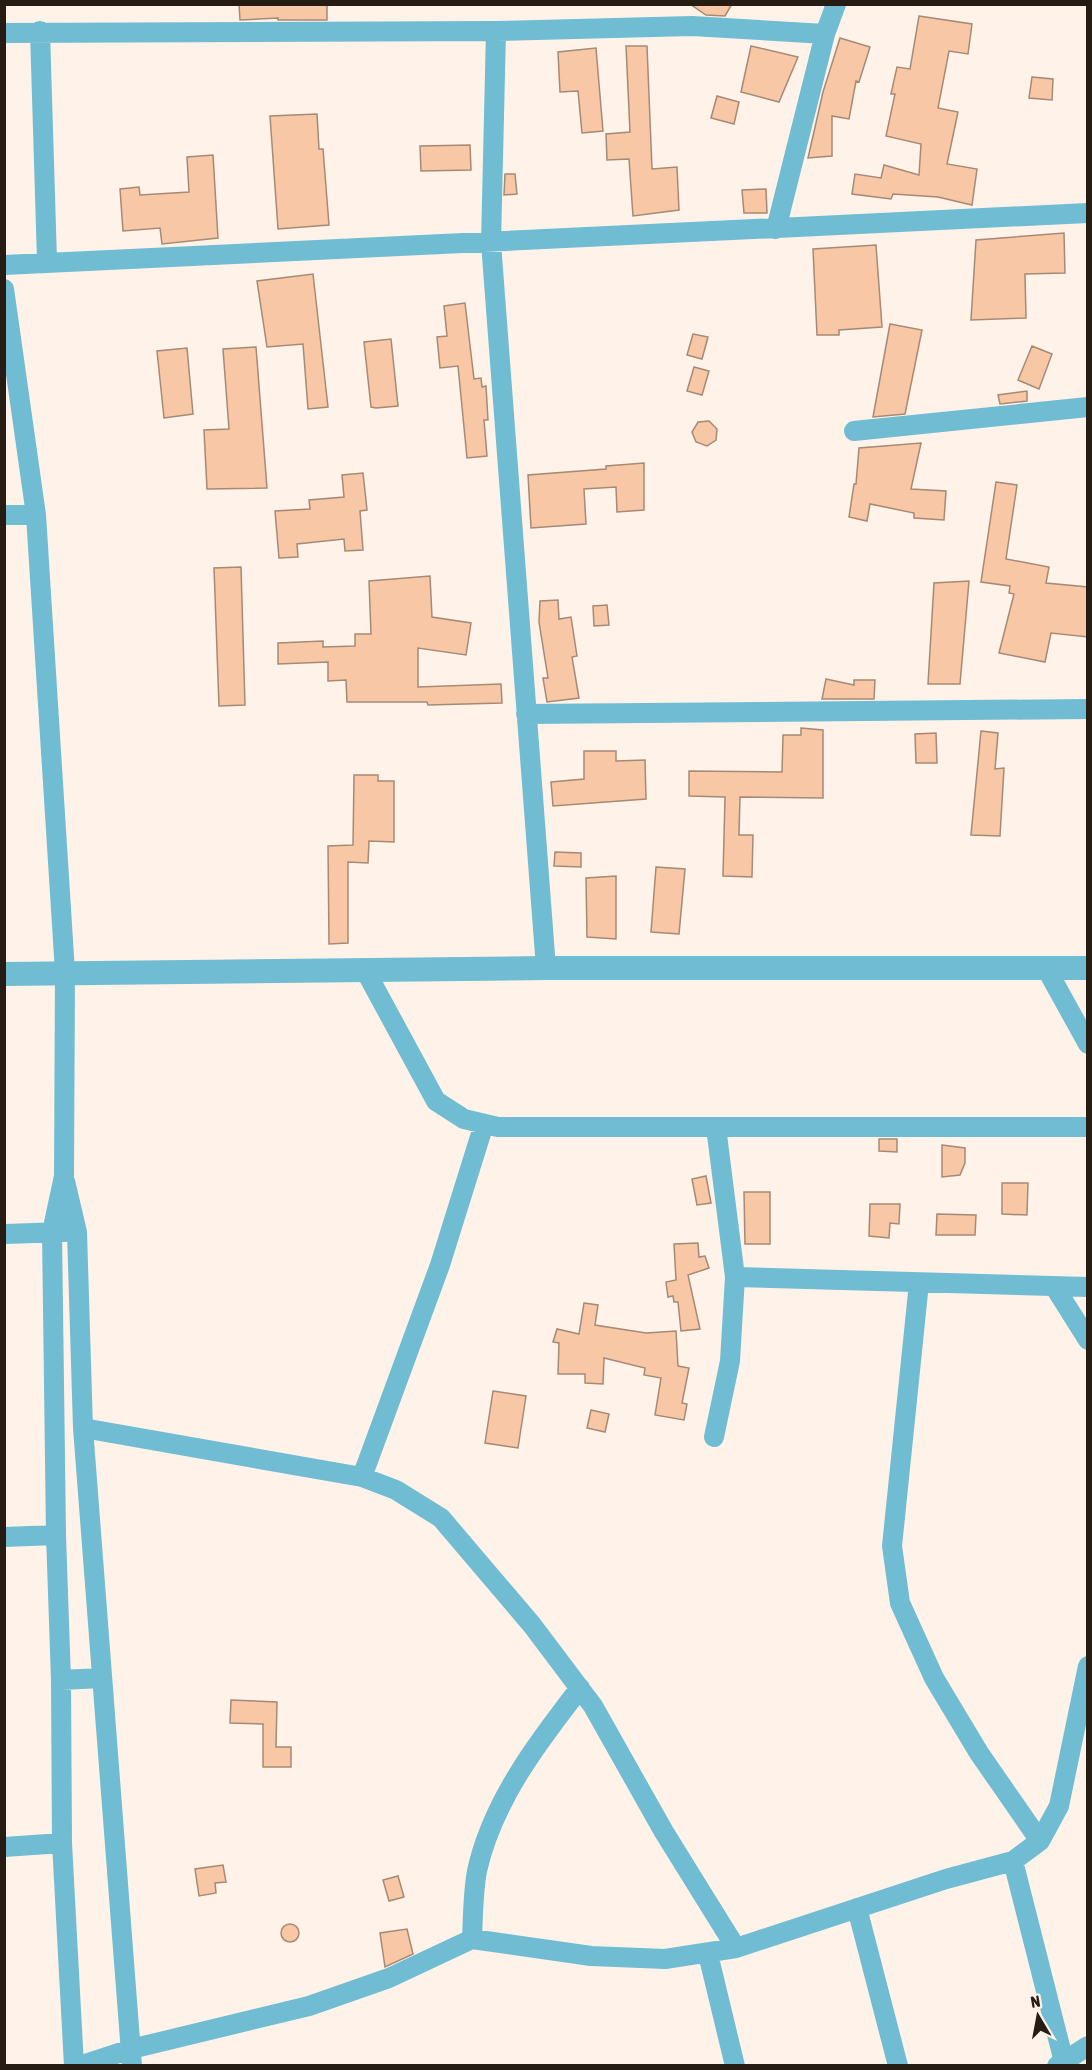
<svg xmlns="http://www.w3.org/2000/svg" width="1092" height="2070" font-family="'Asap Condensed',sans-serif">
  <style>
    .building { fill: #f8c7a5; stroke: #a68a76; stroke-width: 1.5 }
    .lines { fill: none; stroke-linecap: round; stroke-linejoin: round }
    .minor { stroke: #70bcd2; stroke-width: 20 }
    .tertiary { stroke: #70bcd2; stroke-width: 24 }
  </style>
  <rect width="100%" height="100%" fill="#fff2e9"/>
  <path class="building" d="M 239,4 L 327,4 L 327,20 L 278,20 L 278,18 L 240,20 Z
    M 690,4 L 732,4 L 725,16 L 706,15 Z
    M 919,16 L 972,24 L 968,54 L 949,51 L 938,108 L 958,112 L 947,164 L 977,169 L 972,205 L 938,197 L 893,194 L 891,199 L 852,194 L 855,174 L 881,178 L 884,165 L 919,175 L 921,144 L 886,136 L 895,94 L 891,94 L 897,67 L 910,69 Z
    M 840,38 L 870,47 L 859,82 L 856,81 L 849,119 L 832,116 L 832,156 L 808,158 L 823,92 Z
    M 626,46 L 647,46 L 652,169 L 677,167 L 679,210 L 633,216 L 629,159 L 607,160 L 606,134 L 630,132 Z
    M 751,46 L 798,57 L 779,102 L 741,92 Z
    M 596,48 L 603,131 L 582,133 L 578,91 L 560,92 L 558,52 Z
    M 1032,77 L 1053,79 L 1052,100 L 1029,98 Z
    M 717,96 L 739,102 L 734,124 L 711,118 Z
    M 317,114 L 319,149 L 323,149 L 329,225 L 278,229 L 270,116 Z
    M 470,145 L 471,170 L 421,171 L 420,146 Z
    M 213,155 L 218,238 L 162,244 L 160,228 L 123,231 L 120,189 L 139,187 L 140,195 L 189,192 L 187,157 Z
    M 505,174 L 515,174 L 517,194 L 504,195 Z
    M 766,189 L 767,213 L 744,213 L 742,190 Z
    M 1064,233 L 1065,273 L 1025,274 L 1026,318 L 971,320 L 976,240 Z
    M 876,245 L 882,327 L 839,330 L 839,335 L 817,335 L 813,249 Z
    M 313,274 L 328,407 L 308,409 L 303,344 L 267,347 L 257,281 Z
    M 465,303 L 474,379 L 481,378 L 482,387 L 486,386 L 488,420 L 484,420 L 487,456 L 467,458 L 458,366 L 440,368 L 437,337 L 447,336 L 444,306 Z
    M 890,324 L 922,330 L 905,414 L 873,417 Z
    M 693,334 L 708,337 L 702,359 L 687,355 Z
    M 391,339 L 398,406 L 376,408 L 371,407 L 364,342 Z
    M 1032,346 L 1052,354 L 1039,389 L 1018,380 Z
    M 256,347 L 267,488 L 207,489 L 204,430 L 229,429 L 223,349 Z
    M 187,348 L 193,414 L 164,418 L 157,351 Z
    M 694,367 L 709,371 L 702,395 L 687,391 Z
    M 1027,391 L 1027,401 L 1000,404 L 998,395 Z
    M 709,421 L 717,429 L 716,440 L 707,446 L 696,442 L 692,432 L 698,422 Z
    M 921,443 L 911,489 L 946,491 L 944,520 L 914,518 L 914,513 L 870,504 L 867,521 L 849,517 L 854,484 L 856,484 L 859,448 Z
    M 644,463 L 644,510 L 617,512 L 616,487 L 584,489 L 586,524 L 531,528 L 528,475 L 606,469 L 606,466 Z
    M 363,473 L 367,510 L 360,511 L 363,550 L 345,551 L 344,539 L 297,544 L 298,557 L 279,558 L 275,511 L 310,509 L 309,500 L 344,497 L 342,475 Z
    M 996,482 L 1017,485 L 1006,559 L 1049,567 L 1046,583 L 1088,587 L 1088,637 L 1051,633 L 1045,662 L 999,653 L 1014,594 L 1009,593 L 1010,586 L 981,582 Z
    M 241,567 L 245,705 L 219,706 L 214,568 Z
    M 430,576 L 432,617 L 471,623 L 466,655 L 418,648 L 418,687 L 501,684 L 502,703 L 428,705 L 427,702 L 347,702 L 346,680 L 328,681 L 328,662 L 278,664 L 278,643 L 323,641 L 323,647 L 355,646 L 355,634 L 371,634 L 369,581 Z
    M 969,581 L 960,684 L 928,684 L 934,583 Z
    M 558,600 L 559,619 L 571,617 L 577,656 L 572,657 L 579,698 L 547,702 L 543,678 L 548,678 L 539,622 L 540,601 Z
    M 607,605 L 609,625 L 594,626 L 593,606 Z
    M 826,679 L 854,685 L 854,680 L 875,680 L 874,699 L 822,699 Z
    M 801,728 L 823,730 L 823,798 L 740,797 L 739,835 L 753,835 L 752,877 L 723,876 L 725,797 L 689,796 L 689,771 L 782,772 L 783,735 L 801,735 Z
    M 981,731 L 998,733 L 995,769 L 1004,768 L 1000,836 L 971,835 Z
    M 936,733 L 937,763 L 916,763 L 915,734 Z
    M 584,751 L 616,751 L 616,761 L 645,760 L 646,799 L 553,806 L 551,782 L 584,779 Z
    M 354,775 L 378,775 L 378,781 L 394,781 L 394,842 L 369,841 L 368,863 L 348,862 L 348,943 L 329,944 L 328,846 L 353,845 Z
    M 555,852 L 581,853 L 581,867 L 554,866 Z
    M 656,867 L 685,869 L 679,934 L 651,932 Z
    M 616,876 L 616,939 L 587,937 L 586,878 Z
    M 879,1139 L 897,1139 L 897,1152 L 879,1151 Z
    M 942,1145 L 965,1148 L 965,1163 L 960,1175 L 942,1177 Z
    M 706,1176 L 711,1203 L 697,1205 L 692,1179 Z
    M 1002,1183 L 1028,1183 L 1027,1215 L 1002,1214 Z
    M 744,1192 L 770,1192 L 770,1244 L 745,1244 Z
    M 870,1204 L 900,1204 L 899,1224 L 890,1223 L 889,1238 L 869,1236 Z
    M 937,1214 L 976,1215 L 975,1235 L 936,1235 Z
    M 698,1243 L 699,1257 L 705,1256 L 709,1268 L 688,1275 L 700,1329 L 681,1331 L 678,1302 L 674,1302 L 673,1296 L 668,1297 L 666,1282 L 676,1280 L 674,1244 Z
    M 584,1303 L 598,1305 L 595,1325 L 646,1333 L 676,1331 L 678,1366 L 689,1368 L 682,1403 L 687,1404 L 684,1420 L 655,1415 L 661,1378 L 644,1375 L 645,1368 L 604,1358 L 603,1384 L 585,1383 L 585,1374 L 558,1374 L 559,1343 L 553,1342 L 557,1329 L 579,1334 Z
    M 493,1391 L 526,1396 L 518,1448 L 485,1443 Z
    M 591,1410 L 609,1414 L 605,1432 L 587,1428 Z
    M 231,1700 L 277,1702 L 276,1747 L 291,1747 L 291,1767 L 263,1767 L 263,1724 L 230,1723 Z
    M 223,1865 L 226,1882 L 215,1883 L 216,1893 L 199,1896 L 195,1869 Z
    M 398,1876 L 404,1897 L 389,1901 L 383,1880 Z
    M281 1933a9 9 0 1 1 18 0a9 9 0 1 1-18 0Z
    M 407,1929 L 413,1954 L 385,1967 L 380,1933 Z"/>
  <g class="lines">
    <path class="minor" d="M 40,31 L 47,261
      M 496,31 L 491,243 L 546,968
      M 4,33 L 496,31 L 692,26 L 825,34
      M 776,229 L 825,34 L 836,4
      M 4,265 L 1088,213
      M 4,289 L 36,515 L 65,972 L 64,1176 L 52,1232 L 56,1535 L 61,1680 L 62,1843 L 74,2066
      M 854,431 L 1088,407
      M 4,515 L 36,515
      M 526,714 L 1088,709
      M 1046,968 L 1088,1044
      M 365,970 L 436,1101 L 464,1119 L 498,1127 L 1088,1127
      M 65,1181 L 77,1232 L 83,1428 L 132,2066
      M 4,1234 L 65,1232
      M 735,1277 L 1088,1287
      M 919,1283 L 892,1546 L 900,1603 L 934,1678 L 979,1753 L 1040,1841
      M 1054,1286 L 1088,1340
      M 83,1428 L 362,1477 L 396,1490 L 441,1518 L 532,1625 L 593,1706 L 664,1832 L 736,1948
      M 714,1437 L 730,1361 L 735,1277 L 716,1127
      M 362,1477 L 440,1265 L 484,1124
      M 4,1537 L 56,1535
      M 61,1680 L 102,1678
      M 4,1847 L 62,1843
      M 1013,1861 L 1064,2062
      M 857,1908 L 898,2066
      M 472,1939 C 473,1917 473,1892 477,1871 C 492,1802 538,1742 580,1688
      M 708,1954 L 735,2066
      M 79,2066 L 131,2049 L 309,2006 L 389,1978 L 472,1939 L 591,1956 L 665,1959 L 736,1948 L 946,1879 L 1013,1861 L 1040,1841 L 1059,1806 L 1088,1666
      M 1057,2066 L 1088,2046"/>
    <path class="tertiary" d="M 4,974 L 546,968 L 1088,968"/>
  </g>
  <rect width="1092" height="2070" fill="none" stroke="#271c14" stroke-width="12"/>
  <g transform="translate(1038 2016) rotate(350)" stroke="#fff2e9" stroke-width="4.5" paint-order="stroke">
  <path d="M0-4.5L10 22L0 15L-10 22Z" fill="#271c14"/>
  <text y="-9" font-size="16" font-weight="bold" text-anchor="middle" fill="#271c14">N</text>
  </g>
</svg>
